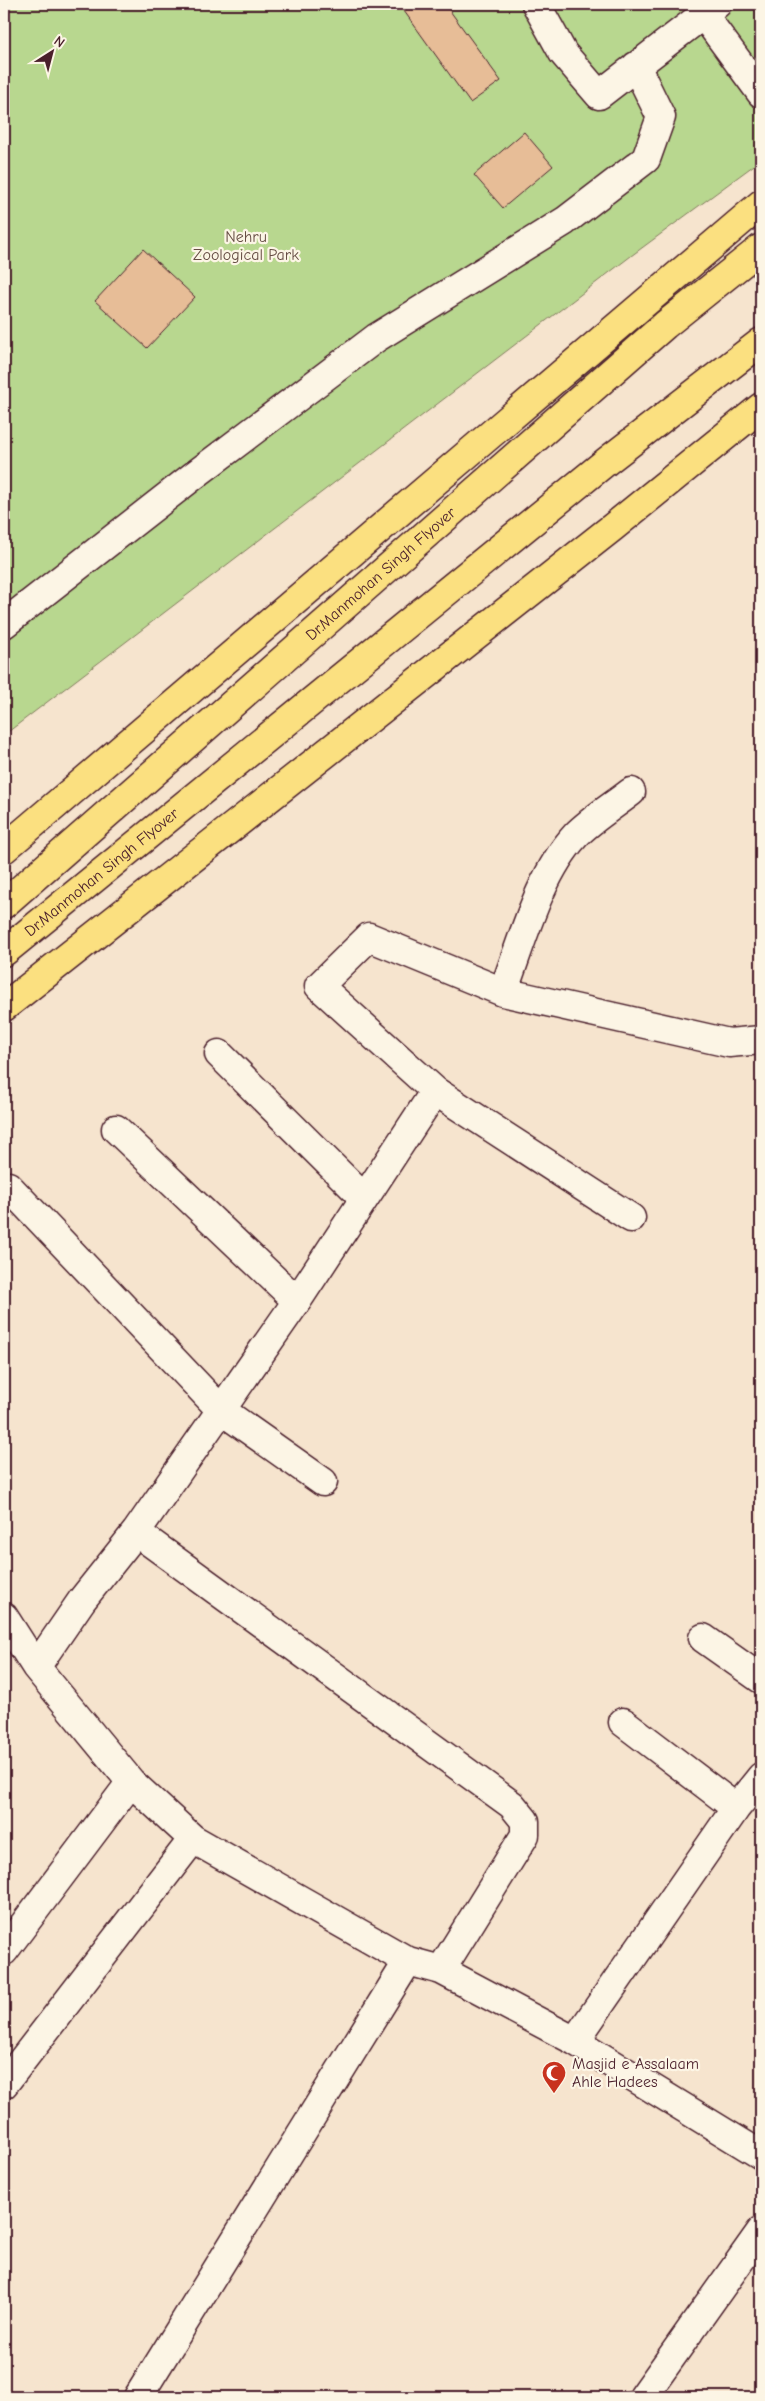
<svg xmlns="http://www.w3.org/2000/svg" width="765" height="2401" font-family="'Comic Neue',sans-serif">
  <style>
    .green { fill: #b8d78f; stroke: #817b5d }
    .building { fill: #e7bd97; stroke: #4a1f2b }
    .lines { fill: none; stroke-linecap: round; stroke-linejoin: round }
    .minor-casing { stroke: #4a1f2b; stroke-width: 31 }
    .major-casing { stroke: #4a1f2b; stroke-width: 31 }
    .highway-casing { stroke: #4a1f2b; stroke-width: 31 }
    .minor { stroke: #fcf5e5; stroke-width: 28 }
    .major { stroke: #fbe080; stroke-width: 28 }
    .highway { stroke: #fbe080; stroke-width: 28 }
    .labels { text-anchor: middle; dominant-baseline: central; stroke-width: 4.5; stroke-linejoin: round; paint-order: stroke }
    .park-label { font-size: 16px; fill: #664d44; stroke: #fcf5e5 }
    .street-label { font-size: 16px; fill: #4a1f2b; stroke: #fcf5e5 }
    .poi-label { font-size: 16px; fill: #4a1f2b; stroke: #fcf5e5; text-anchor: start }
  </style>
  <rect width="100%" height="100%" fill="#f6e4ce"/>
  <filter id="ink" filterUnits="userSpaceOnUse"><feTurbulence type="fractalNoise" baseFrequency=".02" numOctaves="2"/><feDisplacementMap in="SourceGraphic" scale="10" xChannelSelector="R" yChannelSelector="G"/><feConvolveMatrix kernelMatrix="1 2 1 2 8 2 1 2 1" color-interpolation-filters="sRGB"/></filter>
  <g filter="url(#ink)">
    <path class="green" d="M 4,4 L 761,4 L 761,160 L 631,256 L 4,735 Z"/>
    <path class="building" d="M 399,4 L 445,4 L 501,81 L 470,103 Z
      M 524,132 L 553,166 L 503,208 L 474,175 Z
      M 143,249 L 195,297 L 147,348 L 95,301 Z"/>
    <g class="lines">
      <defs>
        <path id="minor" d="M 536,4 L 563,53 L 599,95 L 717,4
          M 703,14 L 761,93
          M 4,624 L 192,477 L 376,338 L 565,221 L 646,159 L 661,117 L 636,66
          M 503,992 C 522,942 539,875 576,835 C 592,819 613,806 631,792
          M 219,1054 L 364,1198
          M 116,1129 L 297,1301
          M 4,1189 L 8,1186 L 221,1410 L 323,1482
          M 631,1218 L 435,1091 L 319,986 L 369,937 L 503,992 L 729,1043 L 761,1040
          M 136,1532 L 512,1805 L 525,1821 L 525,1835 L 441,1970
          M 4,1617 L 36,1667 L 131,1782 L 193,1839 L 408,1961 L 441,1970 L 575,2041 L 761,2155
          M 703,1638 L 761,1679
          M 36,1667 L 82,1600 L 136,1532 L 297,1301 L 435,1091
          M 623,1722 L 736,1808
          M 4,1951 L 131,1782
          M 575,2041 L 736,1808 L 761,1777
          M 4,2084 L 193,1839
          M 138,2397 L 408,1961
          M 643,2397 L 761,2231"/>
        <path id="major" d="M 4,849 L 761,204
          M 4,1007 L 613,527 L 761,407"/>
        <g id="highway">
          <path id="s1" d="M 4,904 L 665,325 L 761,248"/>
          <path id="s2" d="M 4,952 L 607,461 L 761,342"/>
        </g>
      </defs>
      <use href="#minor" class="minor-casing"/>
      <use href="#major" class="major-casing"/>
      <use href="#highway" class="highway-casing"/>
      <use href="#minor" class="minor"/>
      <use href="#major" class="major"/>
      <use href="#highway" class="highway"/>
    </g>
  </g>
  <defs>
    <symbol id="mosque-pin" viewBox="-11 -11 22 30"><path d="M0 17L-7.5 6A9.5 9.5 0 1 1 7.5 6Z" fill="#c8321e" stroke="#fcf5e5"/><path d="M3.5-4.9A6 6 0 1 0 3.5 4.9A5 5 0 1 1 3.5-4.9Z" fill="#fff"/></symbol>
  </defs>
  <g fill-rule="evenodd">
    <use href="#mosque-pin" x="540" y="2059" width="28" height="38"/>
  </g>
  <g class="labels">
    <g class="park-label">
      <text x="246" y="237">Nehru<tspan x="246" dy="18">Zoological Park</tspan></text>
    </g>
    <g class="street-label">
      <text stroke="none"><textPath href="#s1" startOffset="501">Dr.Manmohan Singh Flyover</textPath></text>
      <text stroke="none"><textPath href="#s2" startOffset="126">Dr.Manmohan Singh Flyover</textPath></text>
    </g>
    <g class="poi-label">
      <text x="572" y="2064">Masjid e Assalaam<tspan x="572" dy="18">Ahle Hadees</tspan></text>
    </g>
  </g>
  <rect width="765" height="2401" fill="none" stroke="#fcf5e5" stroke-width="20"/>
  <rect x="10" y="10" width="745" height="2381" fill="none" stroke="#4a1f2b" stroke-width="2" filter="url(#ink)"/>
  <g transform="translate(52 52) rotate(36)" stroke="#fcf5e5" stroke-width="4" paint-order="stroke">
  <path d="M0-4L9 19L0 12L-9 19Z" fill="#4a1f2b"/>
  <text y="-8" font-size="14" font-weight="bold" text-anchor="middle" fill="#4a1f2b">N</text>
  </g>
</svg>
